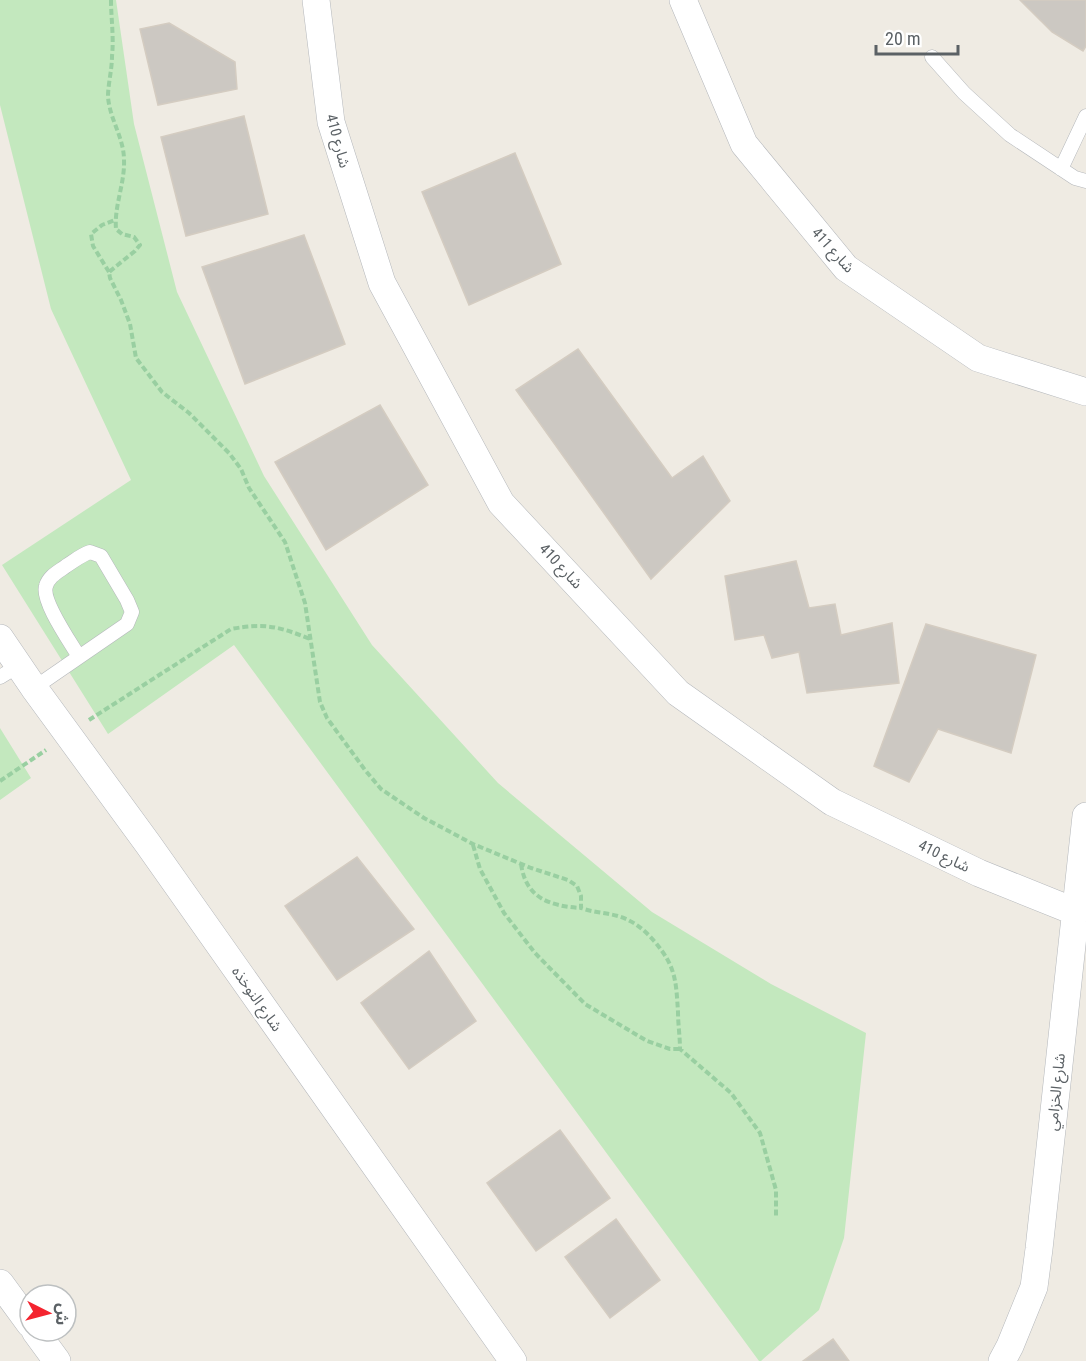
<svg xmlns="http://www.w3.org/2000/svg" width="1086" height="1361" font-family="'Roboto Condensed','Noto Sans Arabic',sans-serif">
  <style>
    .green { fill: #c3e8be }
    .building { fill: #ccc8c2; stroke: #d4ccc1; stroke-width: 1.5 }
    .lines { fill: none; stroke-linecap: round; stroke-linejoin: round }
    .lane-casing { stroke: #b4b7bb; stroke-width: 15 }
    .street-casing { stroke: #b4b7bb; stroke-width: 28 }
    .path { stroke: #99cfa1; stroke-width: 4; stroke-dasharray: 6 3; stroke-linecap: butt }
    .lane { stroke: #fff; stroke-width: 14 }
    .street { stroke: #fff; stroke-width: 27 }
    .labels { text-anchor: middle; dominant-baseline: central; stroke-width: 4.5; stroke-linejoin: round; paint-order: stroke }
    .street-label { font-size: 15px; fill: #5b6165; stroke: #fff }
  </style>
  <rect width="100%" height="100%" fill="#efebe3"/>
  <path class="green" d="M 0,0 L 116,0 L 134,124 L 177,292 L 264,476 L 372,645 L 498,783 L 652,912 L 771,984 L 866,1033 L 844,1238 L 819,1310 L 761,1361 L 759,1361 L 234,645 L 108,734 L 2,565 L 131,480 L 51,309 L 0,105 Z
    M 0,728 L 31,778 L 0,800 Z"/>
  <path class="building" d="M 1020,0 L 1086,0 L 1086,46 L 1083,51 L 1052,32 Z
    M 169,23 L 235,62 L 237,89 L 158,105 L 140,29 Z
    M 244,116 L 268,214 L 186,236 L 161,137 Z
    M 515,153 L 561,264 L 469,305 L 422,192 Z
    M 304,235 L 345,344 L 245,384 L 202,267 Z
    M 578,349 L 672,478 L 703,456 L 730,501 L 651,579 L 516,390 Z
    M 380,405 L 428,485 L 326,550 L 275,462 Z
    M 796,561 L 809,608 L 835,604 L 841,635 L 892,623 L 899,683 L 807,693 L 799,652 L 772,658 L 764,635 L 735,640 L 725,576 Z
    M 926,624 L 1036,655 L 1011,753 L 938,729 L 909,782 L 874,766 Z
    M 357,857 L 414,929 L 337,980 L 285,906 Z
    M 429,951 L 476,1021 L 409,1069 L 361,1003 Z
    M 560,1130 L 610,1198 L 536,1251 L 487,1183 Z
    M 616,1219 L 660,1280 L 610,1318 L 565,1257 Z
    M 833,1339 L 849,1361 L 803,1361 Z"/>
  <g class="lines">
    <defs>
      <path id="lane" d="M 932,57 L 964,93 L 1010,135 L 1075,178 L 1086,181
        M 1061,169 L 1086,116
        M 90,552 L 101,556 L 127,600 L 132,612 L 127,624 L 79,657 C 71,643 41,601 46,586 C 49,576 58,572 66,566 C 74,561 81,555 90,552 Z
        M 0,677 L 18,666
        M 34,688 L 79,657"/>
      <path id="street" d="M 316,0 L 331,122 L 382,283 L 501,503 L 678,693 L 832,802 L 979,873 L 1076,912
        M 683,0 L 744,144 L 846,268 L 978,358 L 1086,392
        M 0,638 L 34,688 L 148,844 L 513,1361
        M 0,1283 L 30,1324
        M 35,1331 L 57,1361
        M 1002,1361 L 1010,1346 L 1034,1287 L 1039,1249 L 1086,816"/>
    </defs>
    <use href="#lane" class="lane-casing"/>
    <use href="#street" class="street-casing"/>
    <path class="path" d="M 111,0 C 111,18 114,37 112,56 C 112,70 108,84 108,97 C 110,120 124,138 124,160 C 125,183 114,206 116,229 L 122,234 L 134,237 L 140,245 L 135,251 L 109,272 L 110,278 L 121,300 L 130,324 L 136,358 L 162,392 L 189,413 L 229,453 L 241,469 L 249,488 L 285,542 L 305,603 L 320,702 L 327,718 L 365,770 L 381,789 L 424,818 L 473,844 L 531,868 L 568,880 L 577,886 L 581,896 L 581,908 C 597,914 614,912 630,921 C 640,926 648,934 655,942 C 676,967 676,981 678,1012 C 678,1024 680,1037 680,1049 L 731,1093 L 760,1133 L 776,1190 L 776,1216
      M 109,272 L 93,246 L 91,234 L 102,225 L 115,220
      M 89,720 L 231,629 C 264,623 278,626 310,639
      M 0,781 L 46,750
      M 473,845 L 480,869 L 504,913 L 535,953 L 585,1004 L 647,1041 L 670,1049 L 680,1049
      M 521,864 C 526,898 549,906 581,908"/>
    <use href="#lane" class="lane"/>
    <use href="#street" class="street"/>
  </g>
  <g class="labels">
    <g class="street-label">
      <text transform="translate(338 141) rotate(75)">شارع 410</text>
      <text transform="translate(833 250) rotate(48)">شارع 411</text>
      <text transform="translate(561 566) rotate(47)">شارع 410</text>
      <text transform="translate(944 856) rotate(26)">شارع 410</text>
      <text transform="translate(257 999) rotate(55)">شارع النوخذه</text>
      <text transform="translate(1056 1092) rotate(-84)">شارع الخزامي</text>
    </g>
  </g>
  <g transform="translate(48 1313) rotate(96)"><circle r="28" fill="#ffffff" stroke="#bdc0c1" stroke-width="1.5"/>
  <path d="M0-4.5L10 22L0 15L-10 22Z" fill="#f4242f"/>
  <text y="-9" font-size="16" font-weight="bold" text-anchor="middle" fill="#5b6165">ش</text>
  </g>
  <path d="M876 45v9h82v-9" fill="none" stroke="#5b6165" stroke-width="3"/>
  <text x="885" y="45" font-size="18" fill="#5b6165" stroke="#ffffff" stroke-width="4.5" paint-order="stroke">20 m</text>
</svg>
